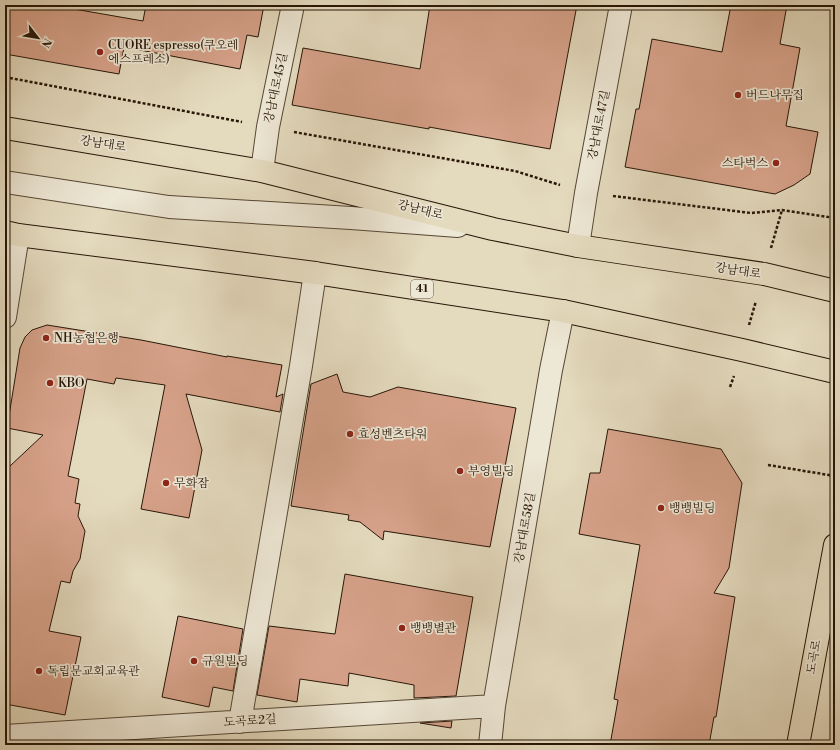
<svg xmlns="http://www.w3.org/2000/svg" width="840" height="750" font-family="'Libre Bodoni','Noto Serif KR',serif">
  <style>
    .building { fill: #d7a28a; stroke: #271607 }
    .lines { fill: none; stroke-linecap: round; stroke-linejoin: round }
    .minor-casing { stroke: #564735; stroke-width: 24 }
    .major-casing { stroke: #271607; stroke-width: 24 }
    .path { stroke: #271607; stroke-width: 2.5; stroke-dasharray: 3 2; stroke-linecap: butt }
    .minor { stroke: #ede7d5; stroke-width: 22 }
    .major { stroke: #e4dabe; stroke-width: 22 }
    .poi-dot { fill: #8f2418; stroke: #ede7d5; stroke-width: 1.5 }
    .labels { text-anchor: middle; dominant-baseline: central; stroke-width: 3.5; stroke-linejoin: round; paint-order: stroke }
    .shield { fill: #ede7d5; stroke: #625545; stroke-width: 1 }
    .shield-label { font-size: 11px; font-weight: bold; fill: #271607 }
    .poi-label { font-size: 12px; fill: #271607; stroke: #ede7d5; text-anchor: start }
    .street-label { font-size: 12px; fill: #271607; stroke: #ede7d5 }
  </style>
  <rect width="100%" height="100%" fill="#e4dabe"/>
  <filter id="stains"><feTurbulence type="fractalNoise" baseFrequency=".005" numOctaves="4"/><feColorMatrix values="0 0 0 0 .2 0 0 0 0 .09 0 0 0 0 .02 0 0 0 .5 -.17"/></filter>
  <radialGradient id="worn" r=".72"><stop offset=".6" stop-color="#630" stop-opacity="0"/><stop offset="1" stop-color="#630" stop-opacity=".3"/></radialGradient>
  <path class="building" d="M 10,5 L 51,5 L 143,21 L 146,5 L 264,5 L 258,37 L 247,35 L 240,69 L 124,47 L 119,74 L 5,54 L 5,30 Z
    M 430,5 L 577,5 L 550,149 L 429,127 L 429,129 L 292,105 L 303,48 L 420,69 Z
    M 731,5 L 787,5 L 780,44 L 800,48 L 786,126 L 818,132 L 810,174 L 794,185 L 775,194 L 625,167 L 636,109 L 639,109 L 652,39 L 722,52 Z
    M 47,325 L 141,340 L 227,357 L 227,356 L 282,365 L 276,397 L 283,394 L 280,412 L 186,394 L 202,450 L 189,518 L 141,509 L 165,385 L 116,378 L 114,384 L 87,379 L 68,476 L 79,479 L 75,503 L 80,504 L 78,516 L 85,531 L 80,559 L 73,571 L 70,583 L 61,581 L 49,631 L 81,637 L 65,715 L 5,704 L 5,478 L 6,471 L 9,467 L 43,435 L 7,428 L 20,348 L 25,337 L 32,330 Z
    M 337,374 L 343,392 L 370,397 L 398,387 L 516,408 L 490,547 L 384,531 L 383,540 L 360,522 L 348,520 L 349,515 L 291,506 L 311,384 Z
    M 608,429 L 721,449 L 742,483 L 729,568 L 714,593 L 735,597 L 716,717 L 714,717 L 709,745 L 610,745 L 618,700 L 614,699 L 640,545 L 579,534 L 590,473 L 600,473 Z
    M 345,574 L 473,597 L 456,696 L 414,698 L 414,685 L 349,673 L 348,686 L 300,679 L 297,702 L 257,695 L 269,626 L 335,634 Z
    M 178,616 L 243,629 L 233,691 L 213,687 L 209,707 L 162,697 Z
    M 452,721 L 451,728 L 420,723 Z"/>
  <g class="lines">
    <defs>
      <path id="minor" d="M 262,171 L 268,127 L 293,5
        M 5,182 L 169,207 L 351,218 L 458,226
        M 578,246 L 586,193 L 621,5
        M 5,317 L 18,235
        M 240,722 L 301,366 L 315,273
        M 5,736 L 494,706
        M 490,745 L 494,706 L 551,370 L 563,311"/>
      <path id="major" d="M 5,128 L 262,171 L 493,229 L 578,246 L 764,274 L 835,291
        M 5,232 L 18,235 L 315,273 L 563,311 L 742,350 L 835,372
        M 798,745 L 835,545"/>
    </defs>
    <use href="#minor" class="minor-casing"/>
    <use href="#major" class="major-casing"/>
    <path class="path" d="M 5,77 L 242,122
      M 294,132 L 515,171 L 560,185
      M 613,196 L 751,213 L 782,210 L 835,218
      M 771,248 L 782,210
      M 749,325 L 756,301
      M 730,387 L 734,376
      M 768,465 L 835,476"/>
    <use href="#minor" class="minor"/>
    <use href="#major" class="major"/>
  </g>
  <g class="poi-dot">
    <circle cx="100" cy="52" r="4"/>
    <circle cx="738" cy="95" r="4"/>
    <circle cx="776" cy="163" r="4"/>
    <circle cx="46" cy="338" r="4"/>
    <circle cx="50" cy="383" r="4"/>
    <circle cx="350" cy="434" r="4"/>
    <circle cx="460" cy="471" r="4"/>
    <circle cx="166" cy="483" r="4"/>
    <circle cx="661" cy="508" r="4"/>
    <circle cx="402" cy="628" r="4"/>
    <circle cx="194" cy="661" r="4"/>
    <circle cx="39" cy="671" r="4"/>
  </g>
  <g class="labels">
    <rect class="shield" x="411" y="280" width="22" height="18" rx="3"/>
    <g class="shield-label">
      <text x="422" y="289">41</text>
    </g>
    <g class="poi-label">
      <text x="108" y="45">CUORE espresso(쿠오레<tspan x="108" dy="14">에스프레소)</tspan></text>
      <text x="746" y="95">버드나무집</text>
      <text x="768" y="163" text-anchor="end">스타벅스</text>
      <text x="54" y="338">NH농협은행</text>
      <text x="58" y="383">KBO</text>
      <text x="358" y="434">효성벤츠타워</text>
      <text x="468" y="471">부영빌딩</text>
      <text x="174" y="483">무화잠</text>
      <text x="669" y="508">뱅뱅빌딩</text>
      <text x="410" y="628">뱅뱅별관</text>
      <text x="202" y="661">규원빌딩</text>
      <text x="47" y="671">독립문교회교육관</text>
    </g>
    <g class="street-label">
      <text transform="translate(276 88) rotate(-78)">강남대로45길</text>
      <text transform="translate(599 125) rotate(-79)">강남대로47길</text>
      <text transform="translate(103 144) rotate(9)">강남대로</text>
      <text transform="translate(420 210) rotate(14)">강남대로</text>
      <text transform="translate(738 271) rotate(9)">강남대로</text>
      <text transform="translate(525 528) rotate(-80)">강남대로58길</text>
      <text transform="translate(814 657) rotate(-80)">도곡로</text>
      <text transform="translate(250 721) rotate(-4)">도곡로2길</text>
    </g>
  </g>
  <rect width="840" height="750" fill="none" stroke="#e4dabe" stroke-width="20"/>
  <rect x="6" y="6" width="828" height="738" fill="none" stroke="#271607" stroke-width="2"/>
  <rect x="10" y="10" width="820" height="730" fill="none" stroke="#271607"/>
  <g transform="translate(38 38) rotate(121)" stroke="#ede7d5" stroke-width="3" paint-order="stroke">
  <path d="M0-3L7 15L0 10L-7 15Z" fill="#271607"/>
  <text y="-6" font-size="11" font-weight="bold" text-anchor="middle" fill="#271607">N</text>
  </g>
  <rect width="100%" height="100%" filter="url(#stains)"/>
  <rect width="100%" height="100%" fill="url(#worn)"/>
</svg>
